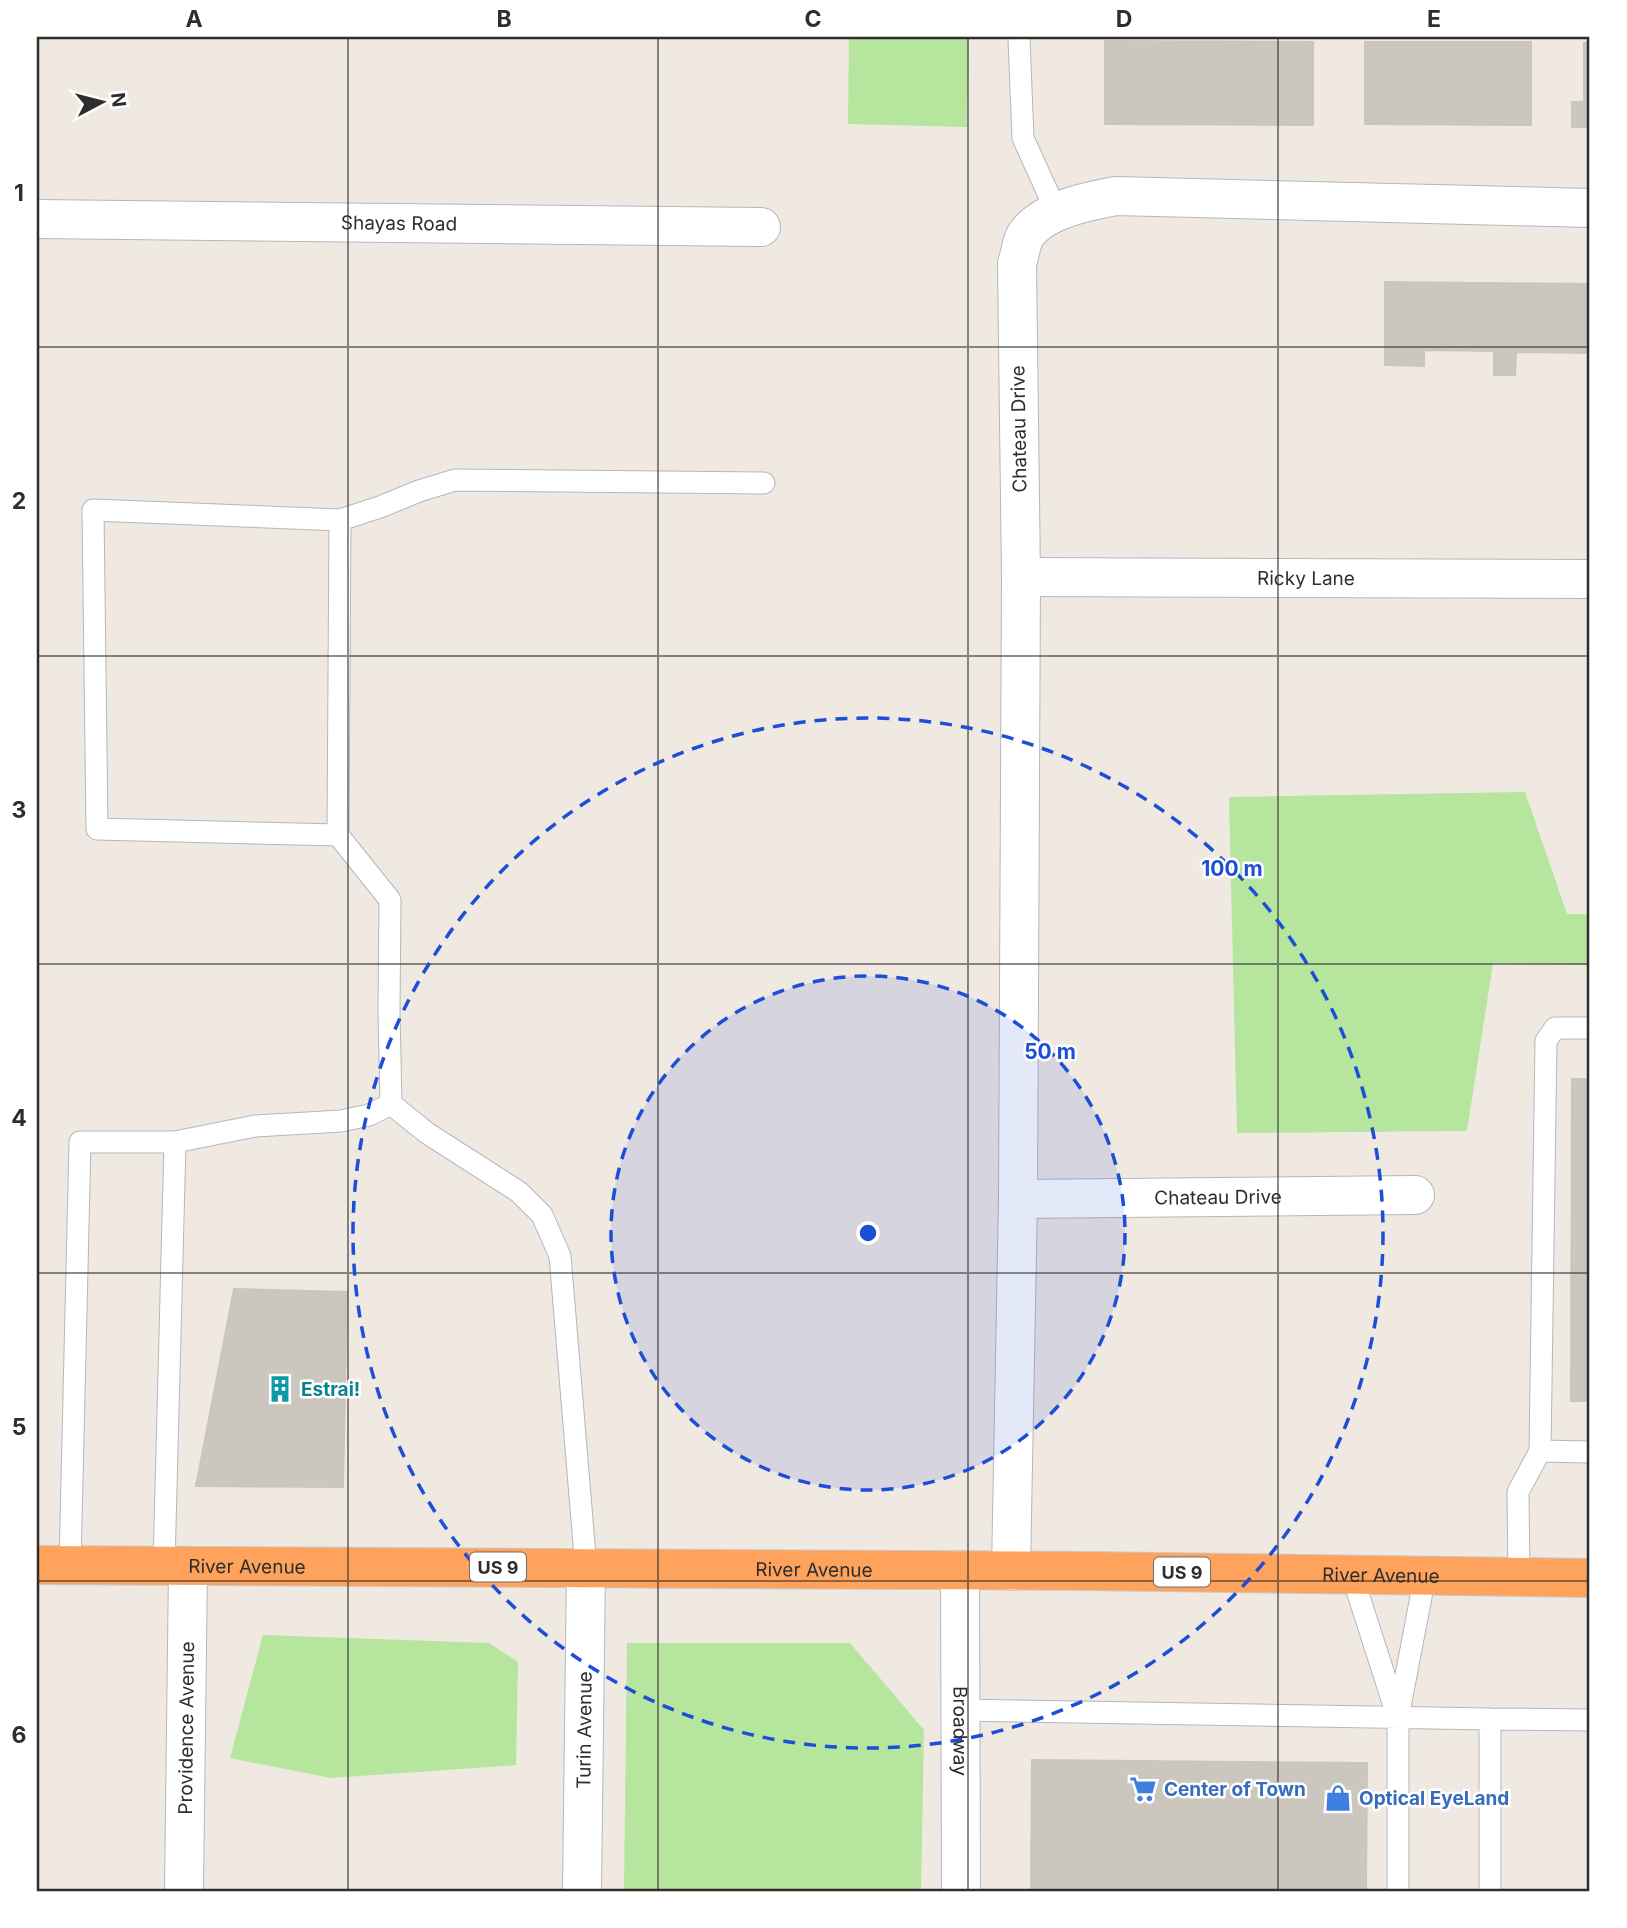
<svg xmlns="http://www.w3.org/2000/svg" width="1627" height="1928" font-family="Inter,sans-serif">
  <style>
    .green { fill: #b6e59e }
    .building { fill: #cbc7bf; stroke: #cbc5ba; stroke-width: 2 }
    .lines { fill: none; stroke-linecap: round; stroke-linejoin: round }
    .lane-casing { stroke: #b4b7c1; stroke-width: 23 }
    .street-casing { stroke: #b4b7c1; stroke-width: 40 }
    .highway-casing { stroke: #c9c9c9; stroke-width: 40 }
    .lane { stroke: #fff; stroke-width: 21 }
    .street { stroke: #fff; stroke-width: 38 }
    .highway { stroke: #ffa35c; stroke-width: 38 }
    .grid { fill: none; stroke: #2e2e2e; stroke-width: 2; stroke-opacity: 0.55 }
    .ring { fill: none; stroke: #1d4ed8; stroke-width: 3.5; stroke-dasharray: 12 9 }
    .labels { text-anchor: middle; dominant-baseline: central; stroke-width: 5; stroke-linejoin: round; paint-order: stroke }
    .shield { fill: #fff; stroke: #6d6d6d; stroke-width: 2 }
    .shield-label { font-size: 18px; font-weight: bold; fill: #2e2e2e }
    .street-label { font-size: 19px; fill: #2e2e2e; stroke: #fff }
    .culture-label { font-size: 19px; font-weight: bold; fill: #0d838f; stroke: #fff; text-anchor: start }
    .shop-label { font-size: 19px; font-weight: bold; fill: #366cbe; stroke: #fff; text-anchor: start }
    .centre { fill: #1d4ed8; stroke: #fff; stroke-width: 3.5 }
    .ring-label { font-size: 21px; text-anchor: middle; font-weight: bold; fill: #1d4ed8; stroke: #fff; stroke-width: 5; stroke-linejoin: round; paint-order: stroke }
    .neatline { fill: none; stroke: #2e2e2e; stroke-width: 2.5 }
    .grid-label { font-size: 23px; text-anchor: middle; font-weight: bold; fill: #2e2e2e }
  </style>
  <rect width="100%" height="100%" fill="#efe9e1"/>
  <path class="green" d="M 849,37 L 969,37 L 967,127 L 848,124 Z
    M 1525,792 L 1567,914 L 1590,914 L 1590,965 L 1493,963 L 1467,1131 L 1237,1133 L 1229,797 Z
    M 263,1635 L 489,1643 L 518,1662 L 516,1765 L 331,1778 L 230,1758 Z
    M 627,1643 L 850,1643 L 924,1730 L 921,1891 L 624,1891 Z"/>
  <path class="building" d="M 1105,41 L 1313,42 L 1313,125 L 1105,124 Z
    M 1365,42 L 1531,42 L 1531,125 L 1365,124 Z
    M 1584,43 L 1590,43 L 1590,127 L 1572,127 L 1572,102 L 1584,102 Z
    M 1385,282 L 1590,284 L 1590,353 L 1516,352 L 1515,375 L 1494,375 L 1494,351 L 1424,350 L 1424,366 L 1385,365 Z
    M 1572,1079 L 1590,1079 L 1590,1401 L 1571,1401 Z
    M 234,1289 L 347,1292 L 343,1487 L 196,1486 Z
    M 1032,1760 L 1367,1763 L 1366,1891 L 1031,1891 Z"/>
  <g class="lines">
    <defs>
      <path id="lane" d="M 1019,39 L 1023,138 L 1057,213
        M 340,520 L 338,835 L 390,900 L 389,1011 L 391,1104 L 427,1133 L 519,1192 L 542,1215 L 560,1256 L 586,1568
        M 338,835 L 97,829 L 93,510 L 340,520 L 380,507 L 419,491 L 455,480 L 764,483
        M 1540,1451 L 1546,1041 L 1555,1028 L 1590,1028
        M 70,1565 L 80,1142 L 175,1142
        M 164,1565 L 175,1142 L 255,1126 L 341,1121 L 369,1115 L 391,1104
        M 1352,1575 L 1397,1715
        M 1519,1577 L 1518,1492 L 1540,1451 L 1590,1452
        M 961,1710 L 1490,1719 L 1490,1891
        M 1490,1719 L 1590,1720
        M 1398,1891 L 1398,1717 L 1425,1576"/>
      <g id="street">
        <path id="s1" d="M 37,219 L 761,227"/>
        <path id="s2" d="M 1021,577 L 1590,579"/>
        <path id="s3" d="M 1018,1199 L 1415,1195"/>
        <path id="s4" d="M 960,1570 L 961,1891"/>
        <path d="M 1011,1571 L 1018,1199 L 1021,577 L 1017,263 C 1020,255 1021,244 1025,236 C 1042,210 1088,201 1116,196 L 1590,208"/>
        <path id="s5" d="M 184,1891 L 188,1566"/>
        <path id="s6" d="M 582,1891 L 586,1568"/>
      </g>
      <g id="highway">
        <path id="s7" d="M 37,1565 L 1086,1571 L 1590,1578"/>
      </g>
    </defs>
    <use href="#lane" class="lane-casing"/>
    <use href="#street" class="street-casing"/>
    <use href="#highway" class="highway-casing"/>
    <use href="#lane" class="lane"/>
    <use href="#street" class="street"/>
    <use href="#highway" class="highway"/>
  </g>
  <path class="grid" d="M 348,37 L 348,1891M 658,37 L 658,1891M 968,37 L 968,1891M 1278,37 L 1278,1891M 37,347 L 1590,347M 37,656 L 1590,656M 37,964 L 1590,964M 37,1273 L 1590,1273M 37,1581 L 1590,1581"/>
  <circle cx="868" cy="1233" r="257" fill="#1d4ed8" fill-opacity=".12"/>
  <g class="ring">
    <circle cx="868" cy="1233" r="257"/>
    <circle cx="868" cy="1233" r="515"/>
  </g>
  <defs>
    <symbol id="building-bare" viewBox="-9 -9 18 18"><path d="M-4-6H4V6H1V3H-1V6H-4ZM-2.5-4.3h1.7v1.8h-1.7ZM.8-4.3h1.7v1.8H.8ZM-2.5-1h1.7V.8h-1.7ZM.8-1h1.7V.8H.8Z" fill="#0f9aa8" stroke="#fff" stroke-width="2.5" paint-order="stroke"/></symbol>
    <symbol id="supermarket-bare" viewBox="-9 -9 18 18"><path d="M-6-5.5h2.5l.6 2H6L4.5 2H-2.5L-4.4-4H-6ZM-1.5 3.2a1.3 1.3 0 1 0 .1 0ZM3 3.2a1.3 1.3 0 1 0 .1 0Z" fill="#3f7fe0" stroke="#fff" stroke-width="2.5" paint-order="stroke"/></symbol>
    <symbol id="shop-bare" viewBox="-9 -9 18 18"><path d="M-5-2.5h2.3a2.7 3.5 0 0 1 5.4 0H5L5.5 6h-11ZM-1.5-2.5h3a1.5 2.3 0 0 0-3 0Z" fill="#3f7fe0" stroke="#fff" stroke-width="2.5" paint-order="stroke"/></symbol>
  </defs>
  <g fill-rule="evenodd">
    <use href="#building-bare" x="261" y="1370" width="38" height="38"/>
    <use href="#supermarket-bare" x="1124" y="1770" width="38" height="38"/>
    <use href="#shop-bare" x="1319" y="1779" width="38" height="38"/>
  </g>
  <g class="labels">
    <g class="shield">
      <rect x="470" y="1552.5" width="56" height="29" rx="5"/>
      <rect x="1154" y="1557.5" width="56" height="29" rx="5"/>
    </g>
    <g class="shield-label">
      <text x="498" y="1567">US 9</text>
      <text x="1182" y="1572">US 9</text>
    </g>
    <g class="street-label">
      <text stroke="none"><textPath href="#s1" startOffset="362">Shayas Road</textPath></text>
      <text transform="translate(1019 429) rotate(-91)">Chateau Drive</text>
      <text stroke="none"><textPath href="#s2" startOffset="285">Ricky Lane</textPath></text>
      <text stroke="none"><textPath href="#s3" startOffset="200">Chateau Drive</textPath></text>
      <text stroke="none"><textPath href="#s7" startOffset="210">River Avenue</textPath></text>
      <text stroke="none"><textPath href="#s7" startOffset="777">River Avenue</textPath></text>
      <text stroke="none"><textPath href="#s7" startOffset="1344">River Avenue</textPath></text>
      <text stroke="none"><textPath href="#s5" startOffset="163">Providence Avenue</textPath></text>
      <text stroke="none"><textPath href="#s6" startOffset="161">Turin Avenue</textPath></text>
      <text stroke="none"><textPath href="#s4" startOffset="161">Broadway</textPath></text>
    </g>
    <g class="culture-label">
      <text x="301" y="1389">Estrai!</text>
    </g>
    <g class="shop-label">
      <text x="1164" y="1789">Center of Town</text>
      <text x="1359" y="1798">Optical EyeLand</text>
    </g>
  </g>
  <circle cx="868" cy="1233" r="10" class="centre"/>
  <g class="ring-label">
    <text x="1232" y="876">100 m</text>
    <text x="1050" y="1059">50 m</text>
  </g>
  <rect width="1627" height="1928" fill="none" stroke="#ffffff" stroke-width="77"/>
  <g transform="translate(102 102) rotate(83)" stroke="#ffffff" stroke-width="5" paint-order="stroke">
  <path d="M0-5L12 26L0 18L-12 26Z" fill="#2e2e2e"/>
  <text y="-10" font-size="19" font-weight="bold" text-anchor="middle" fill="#2e2e2e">N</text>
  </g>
  <rect x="38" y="38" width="1550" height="1852" class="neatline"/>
  <g class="grid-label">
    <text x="194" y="27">A</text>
    <text x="504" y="27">B</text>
    <text x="813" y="27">C</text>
    <text x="1124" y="27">D</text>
    <text x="1434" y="27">E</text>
    <text x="19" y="201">1</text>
    <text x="19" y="509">2</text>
    <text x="19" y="818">3</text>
    <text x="19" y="1126">4</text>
    <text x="19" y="1435">5</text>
    <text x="19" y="1743">6</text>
  </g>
</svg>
